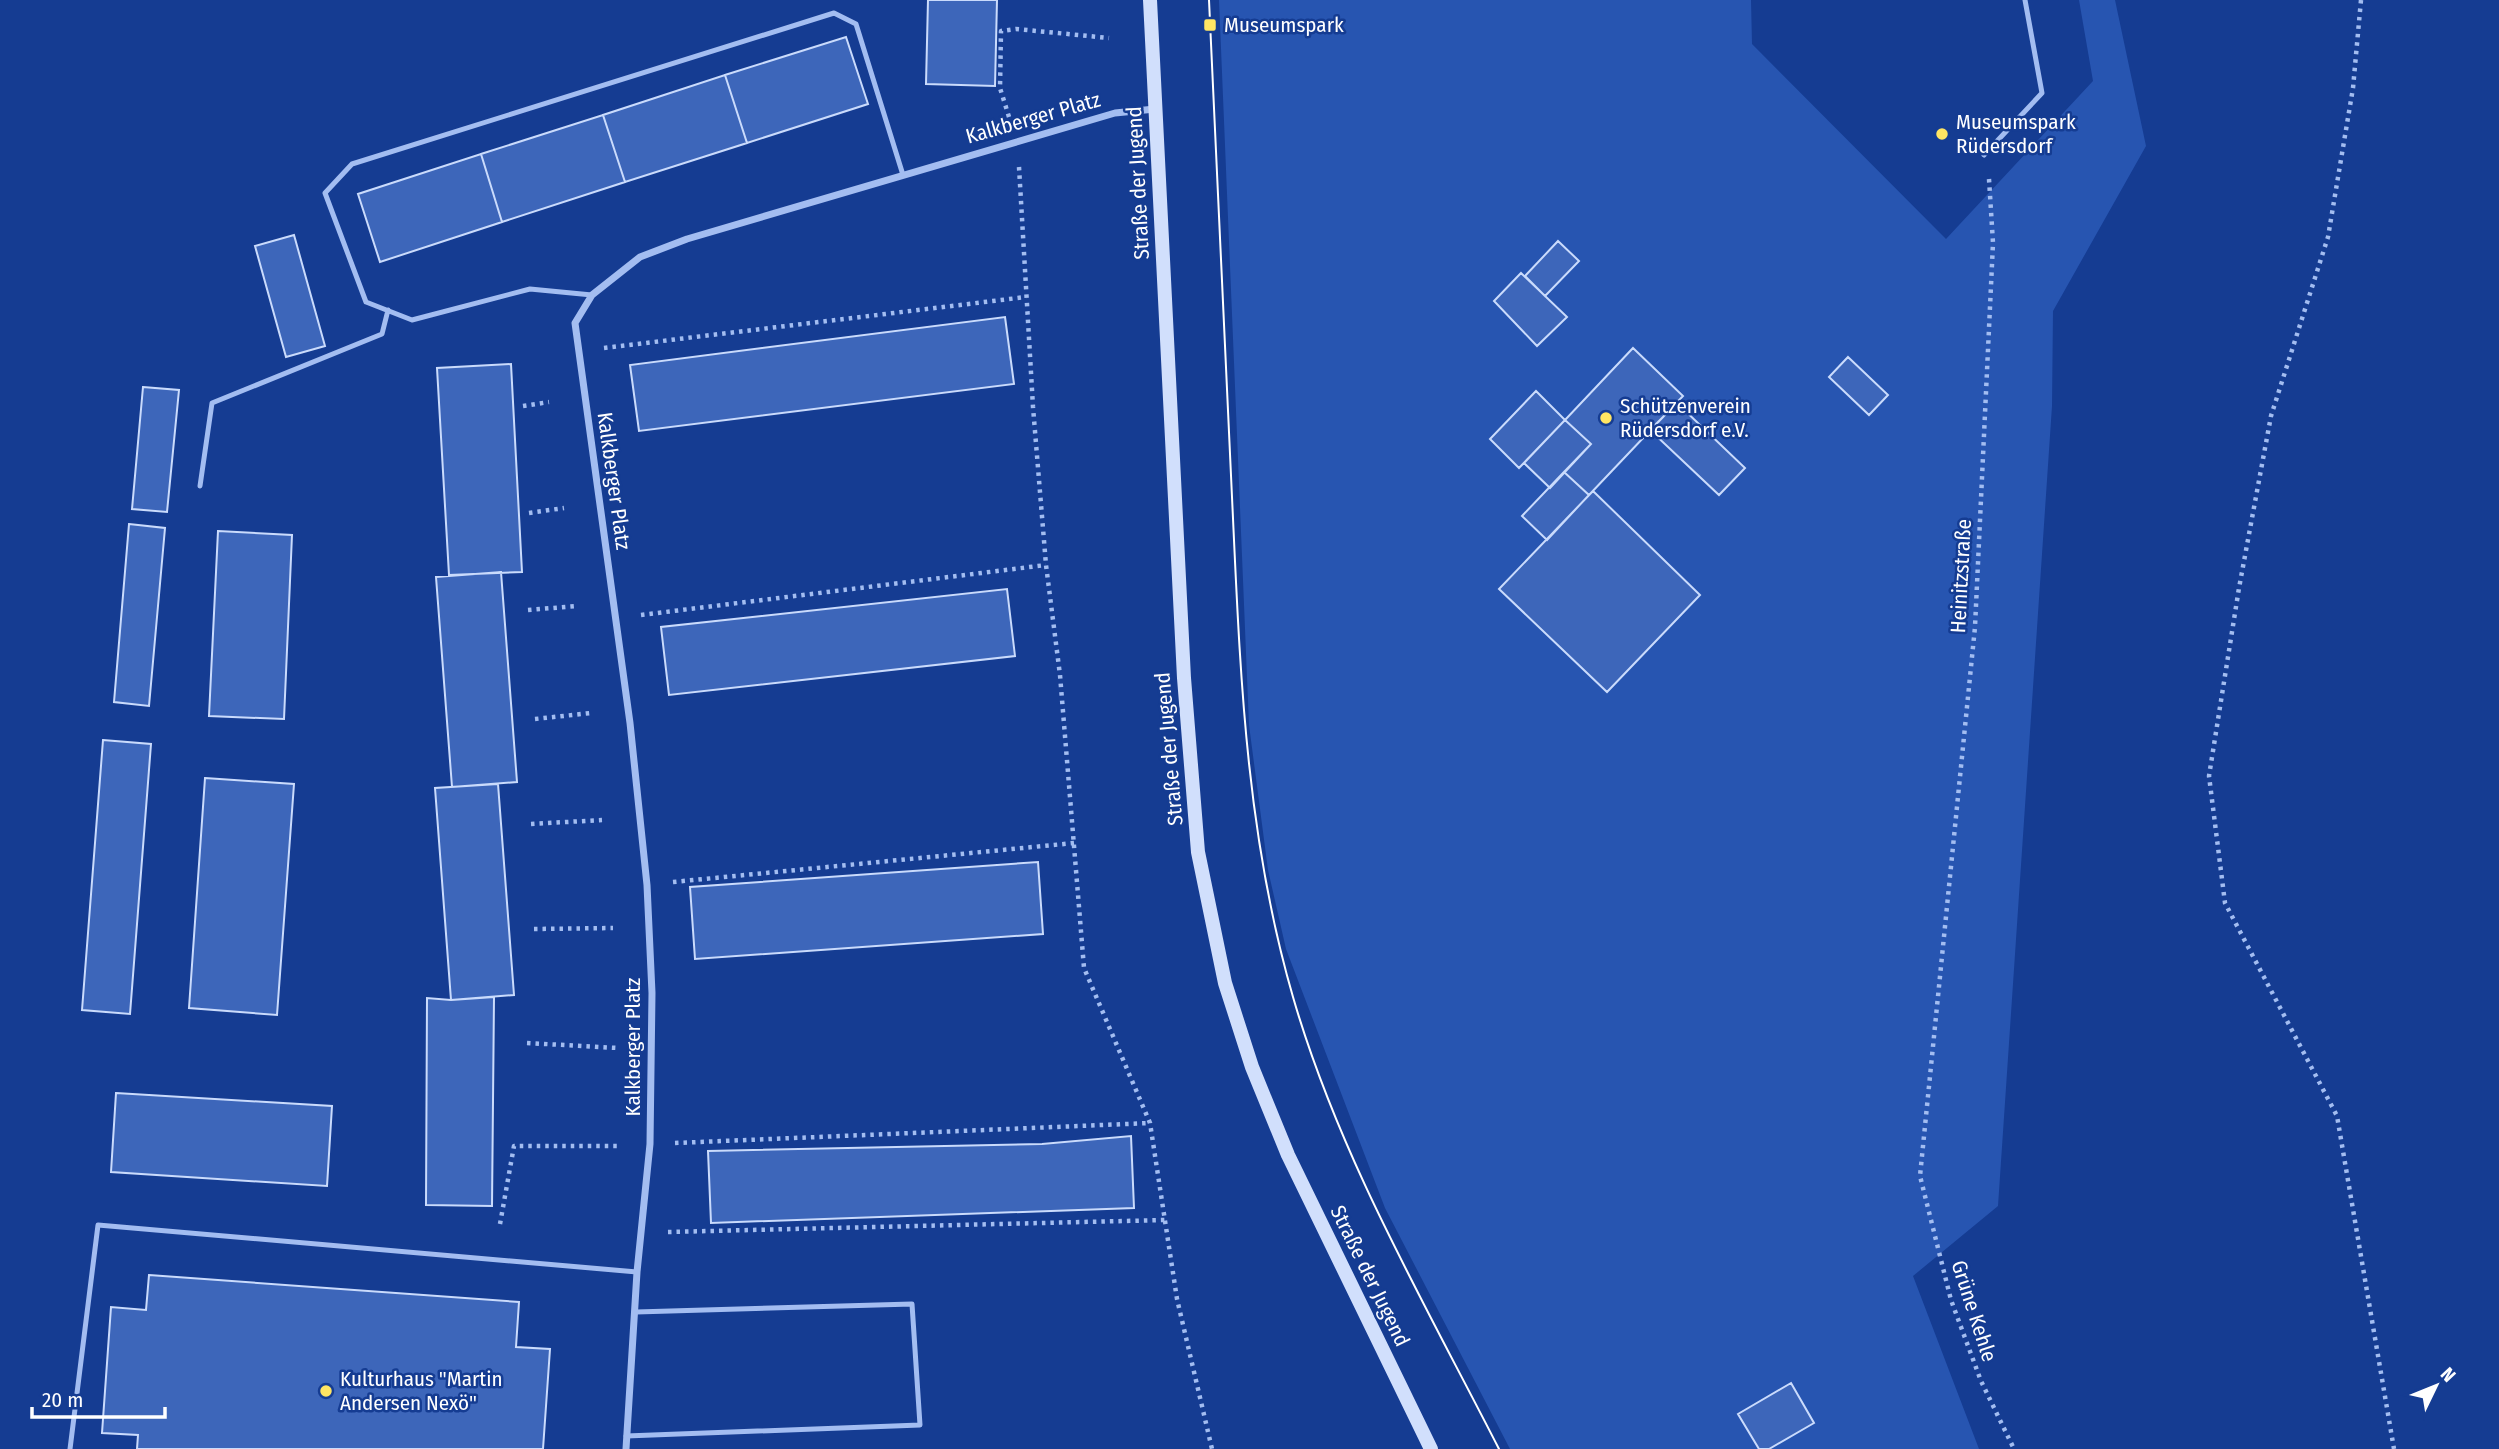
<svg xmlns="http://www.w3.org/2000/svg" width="2499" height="1449" font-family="'Fira Sans Condensed',sans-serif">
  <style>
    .green { fill: #2755b1 }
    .building { fill: #3d66ba; stroke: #cadbfc; stroke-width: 2 }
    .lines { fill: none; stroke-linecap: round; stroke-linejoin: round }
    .path { stroke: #a3bdf1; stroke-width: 4.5; stroke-dasharray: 3.5 5; stroke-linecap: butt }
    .lane { stroke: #a3bdf1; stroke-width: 5 }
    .street { stroke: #a3bdf1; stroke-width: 7 }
    .secondary { stroke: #d1dffc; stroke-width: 14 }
    .tram { stroke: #fff; stroke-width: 2 }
    .poi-dot { fill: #ffe563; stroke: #153c92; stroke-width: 2.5 }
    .labels { text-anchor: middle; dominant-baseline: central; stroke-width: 5; stroke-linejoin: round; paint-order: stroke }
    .poi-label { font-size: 21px; fill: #fff; stroke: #153c92; text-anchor: start }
    .street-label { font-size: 21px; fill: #fff; stroke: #153c92 }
  </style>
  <rect width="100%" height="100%" fill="#153c92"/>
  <path class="green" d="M 1219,0 L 1751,0 L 1752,44 L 1946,239 L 2093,81 L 2079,0 L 2115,0 L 2146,146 L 2053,311 L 2052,406 L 1998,1206 L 1913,1276 L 1979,1449 L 1510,1449 L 1385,1208 L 1286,949 L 1268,870 L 1249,725 Z"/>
  <path class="building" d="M 928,0 L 997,0 L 995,86 L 926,84 Z
    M 846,37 L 868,104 L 747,143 L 725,75 Z
    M 725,75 L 747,143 L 625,182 L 603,115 Z
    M 603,115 L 625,182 L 502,222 L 481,154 Z
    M 481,154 L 502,222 L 380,262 L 358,194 Z
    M 294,235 L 325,346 L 286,357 L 255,246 Z
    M 1558,241 L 1579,261 L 1545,296 L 1525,276 Z
    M 1521,273 L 1567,317 L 1537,346 L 1494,301 Z
    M 1005,317 L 1014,384 L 639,431 L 630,365 Z
    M 1633,348 L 1683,396 L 1589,495 L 1564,472 L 1591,444 L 1565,420 Z
    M 1848,357 L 1888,395 L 1869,415 L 1829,377 Z
    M 511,364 L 522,572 L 449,575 L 437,368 Z
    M 143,387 L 179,390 L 167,512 L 132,509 Z
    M 1536,391 L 1565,420 L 1519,468 L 1490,439 Z
    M 1677,403 L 1745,468 L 1719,495 L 1650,430 Z
    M 1565,420 L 1591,444 L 1550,488 L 1524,463 Z
    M 1564,472 L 1589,495 L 1547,540 L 1522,516 Z
    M 1593,491 L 1700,595 L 1607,692 L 1499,589 Z
    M 129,524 L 165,528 L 149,706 L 114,702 Z
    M 218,531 L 292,535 L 284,719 L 209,716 Z
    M 501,572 L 517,782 L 452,787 L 436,577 Z
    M 1007,589 L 1015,656 L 669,695 L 661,627 Z
    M 103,740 L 151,744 L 130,1014 L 82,1010 Z
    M 205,778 L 294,784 L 277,1015 L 189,1008 Z
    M 498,784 L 514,995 L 451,1000 L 435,788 Z
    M 1038,862 L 1043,934 L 695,959 L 690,887 Z
    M 494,997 L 492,1206 L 426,1205 L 427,998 L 451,1000 Z
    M 116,1093 L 332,1106 L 327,1186 L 111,1172 Z
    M 1131,1136 L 1134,1208 L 711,1223 L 708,1151 L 1042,1144 Z
    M 149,1275 L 519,1302 L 516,1347 L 550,1349 L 543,1449 L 137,1449 L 138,1435 L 102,1433 L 111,1307 L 146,1310 Z
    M 1791,1383 L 1814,1423 L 1769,1449 L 1759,1449 L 1738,1414 Z"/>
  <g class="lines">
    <path class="path" d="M 2361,0 L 2353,88 L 2328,237 L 2271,416 L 2239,588 L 2209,776 L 2225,903 L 2337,1116 L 2394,1449
      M 1009,117 L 1000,88 L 1001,31 L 1016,29 L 1109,38
      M 1019,167 L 1033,407 L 1046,565 L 1060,675 L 1084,968 L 1150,1123 L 1177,1299 L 1212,1449
      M 1989,179 L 1993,243 L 1975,627 L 1920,1176 L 1951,1300 L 1981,1381 L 2014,1449
      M 604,348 L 1026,297
      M 523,406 L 549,402
      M 529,513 L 564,508
      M 528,610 L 577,606
      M 641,615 L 1046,565
      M 535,719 L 591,713
      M 531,824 L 602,820
      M 673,882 L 1074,843
      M 534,929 L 613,928
      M 527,1043 L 618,1048
      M 675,1143 L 1150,1123
      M 500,1224 L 514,1146 L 618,1146
      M 668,1232 L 1165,1220"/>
    <path class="lane" d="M 1984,155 L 2042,93 L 2025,0
      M 592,295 L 530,289 L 412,320 L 366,302 L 325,193 L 352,164 L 834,13 L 856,24 L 903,175
      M 200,486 L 212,403 L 382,334 L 388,310
      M 626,1436 L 920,1425 L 912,1304 L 636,1312
      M 70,1449 L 98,1225 L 637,1272"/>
    <path class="street" d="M 626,1449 L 637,1272 L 650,1144 L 652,993 L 647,885 L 630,723 L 575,323 L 592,295 L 640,257 L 687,239 L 1115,113 L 1155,109"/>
    <path class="secondary" d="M 1150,0 L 1184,678 L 1198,852 L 1225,983 L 1252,1067 L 1288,1155 L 1431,1449"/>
    <path class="tram" d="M 1209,0 C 1217,166 1224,331 1232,497 C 1240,667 1245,832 1293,997 C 1339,1156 1424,1302 1499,1449"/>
  </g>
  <g class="poi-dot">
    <rect x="1203" y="18" width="14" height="14" rx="3.5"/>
    <circle cx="1942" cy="134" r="7"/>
    <circle cx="1606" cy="418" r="7"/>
    <circle cx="326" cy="1391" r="7"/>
  </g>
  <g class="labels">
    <g class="poi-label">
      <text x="1224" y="25">Museumspark</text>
      <text x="1956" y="122">Museumspark<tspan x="1956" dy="24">Rüdersdorf</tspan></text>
      <text x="1620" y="406">Schützenverein<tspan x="1620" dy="24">Rüdersdorf e.V.</tspan></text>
      <text x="340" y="1379">Kulturhaus "Martin<tspan x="340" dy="24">Andersen Nexö"</tspan></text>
    </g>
    <g class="street-label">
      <text transform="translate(1033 118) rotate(-16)">Kalkberger Platz</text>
      <text transform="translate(1138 183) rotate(-93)">Straße der Jugend</text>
      <text transform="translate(614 481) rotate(82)">Kalkberger Platz</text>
      <text transform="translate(1961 576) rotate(-87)">Heinitzstraße</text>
      <text transform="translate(1169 749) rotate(-95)">Straße der Jugend</text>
      <text transform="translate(633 1047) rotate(-90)">Kalkberger Platz</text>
      <text transform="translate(1370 1276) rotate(64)">Straße der Jugend</text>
      <text transform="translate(1974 1311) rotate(72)">Grüne Kehle</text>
    </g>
  </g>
  <g transform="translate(2436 1386) rotate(47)" stroke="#153c92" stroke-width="5" paint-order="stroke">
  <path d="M0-5L12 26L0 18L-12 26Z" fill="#ffffff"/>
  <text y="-10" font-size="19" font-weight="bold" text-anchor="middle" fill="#ffffff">N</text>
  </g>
  <path d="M32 1407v10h133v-10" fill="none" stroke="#ffffff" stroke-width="3.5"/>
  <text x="42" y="1407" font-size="21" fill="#ffffff" stroke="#153c92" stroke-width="5" paint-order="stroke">20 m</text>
</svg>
